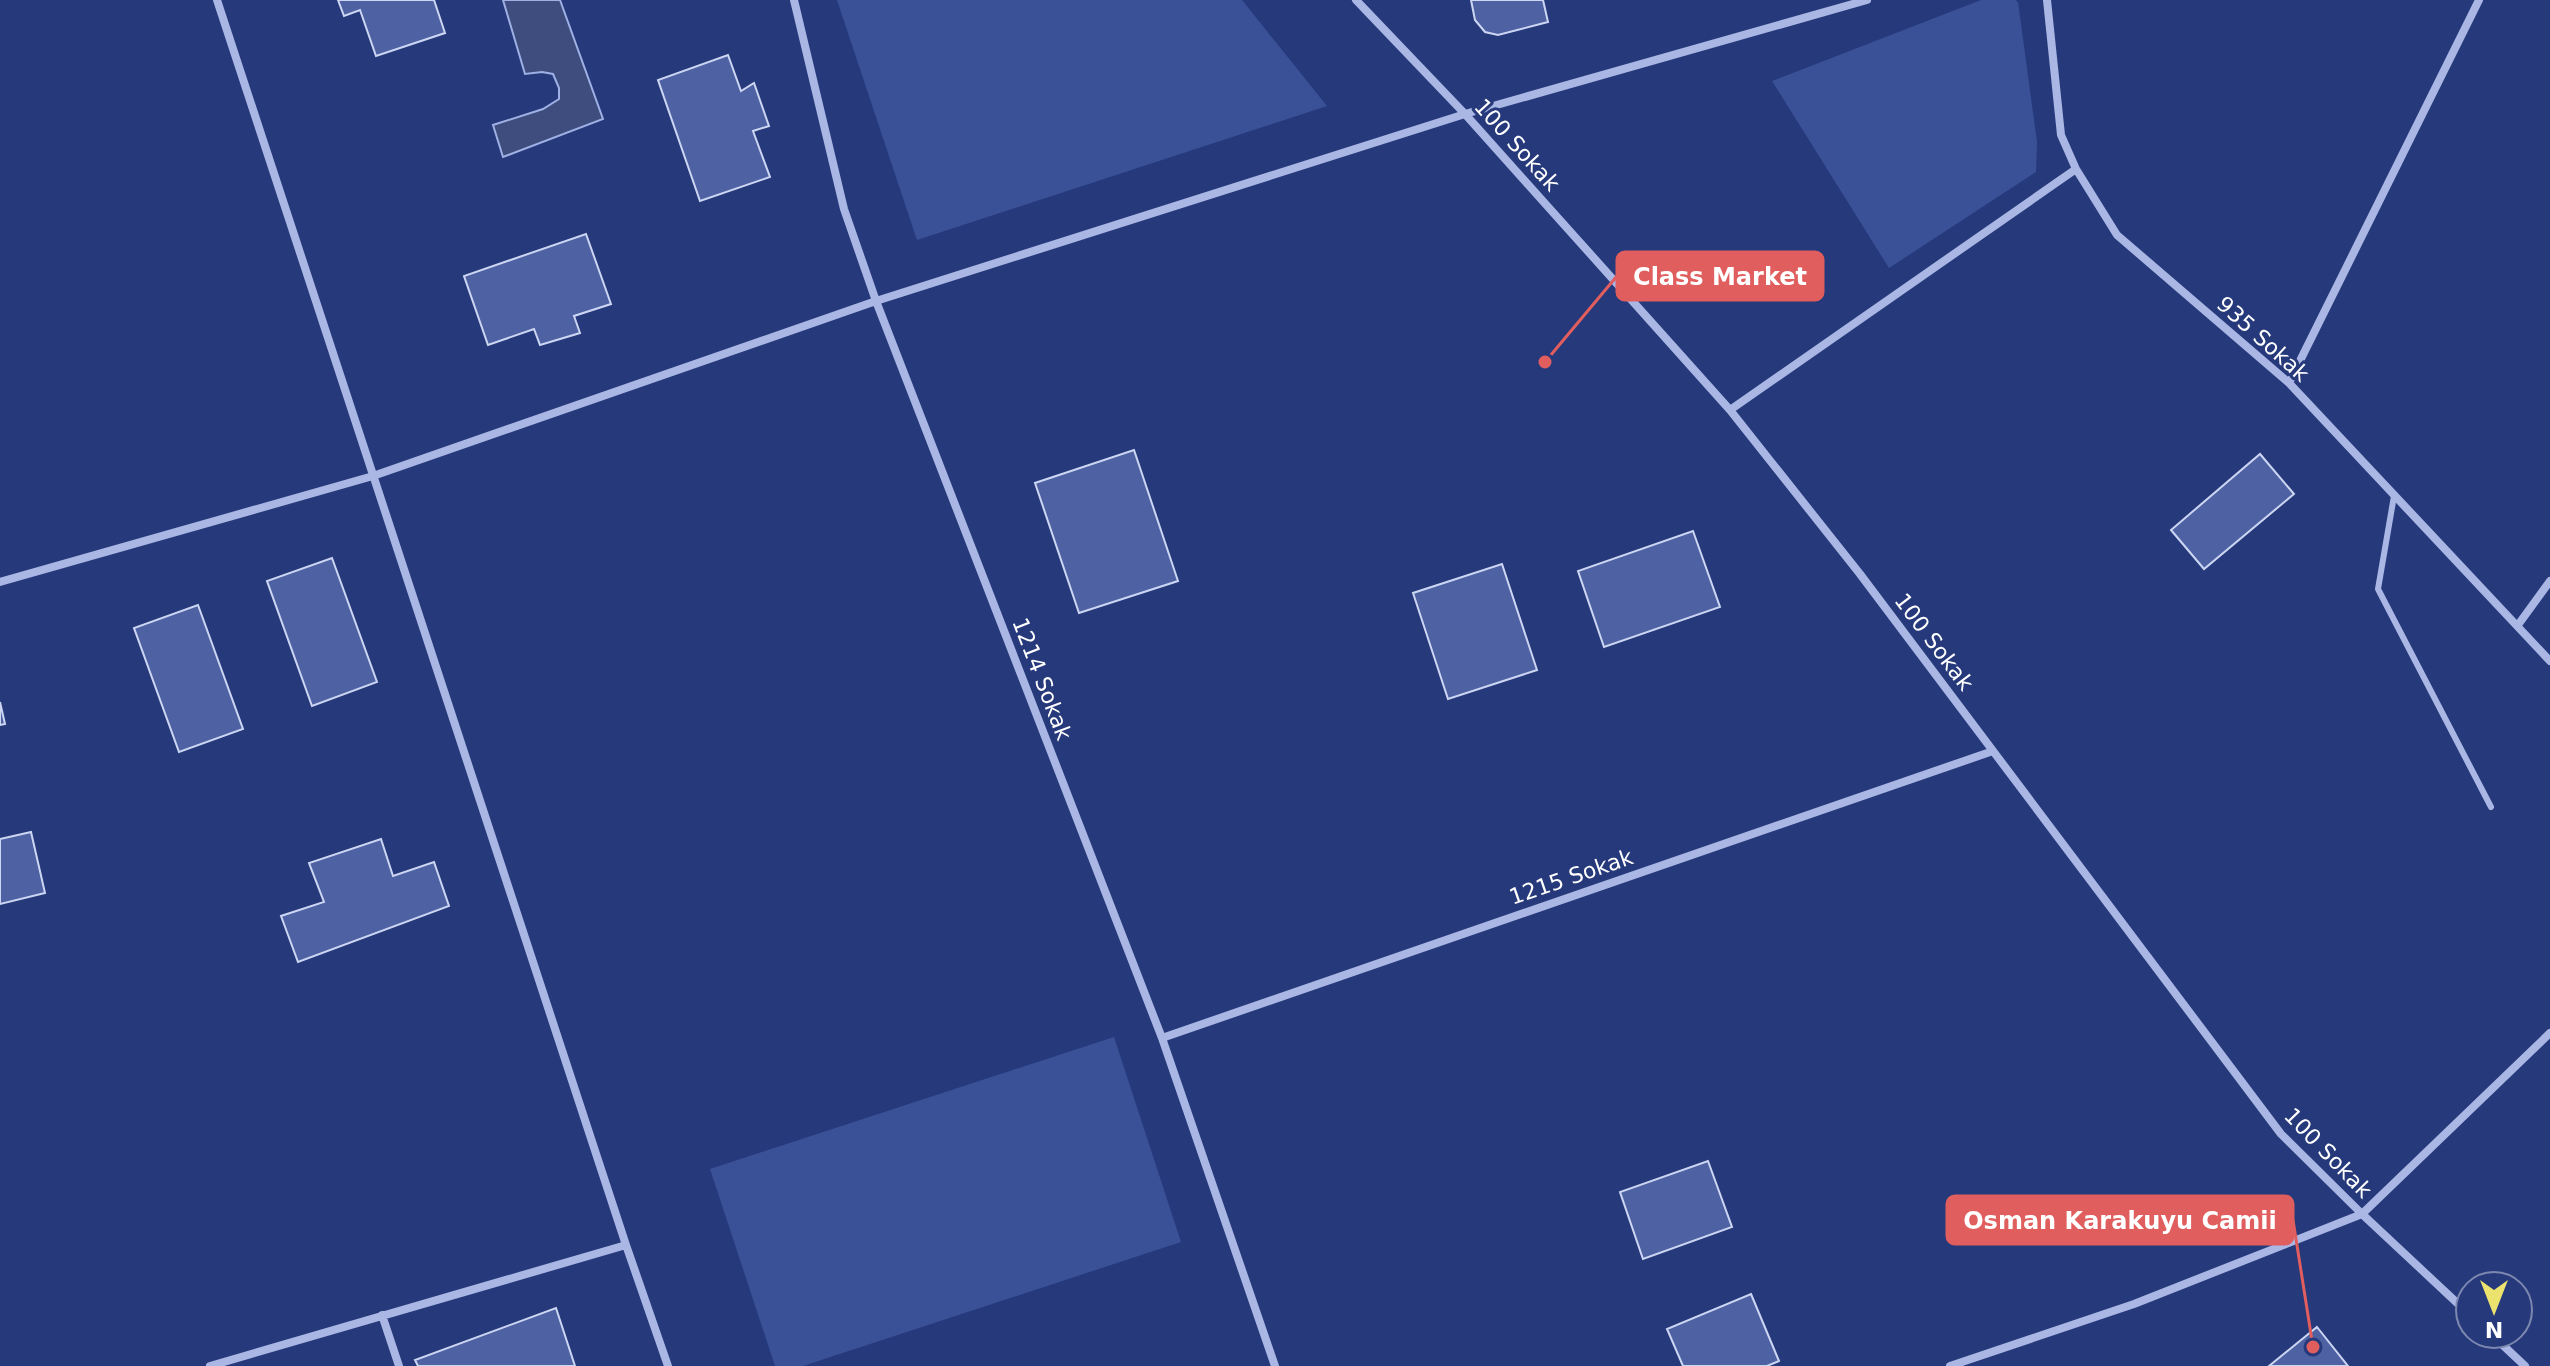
<svg xmlns="http://www.w3.org/2000/svg" width="2550" height="1366" font-family="'DejaVu Sans',sans-serif">
  <style>
    .green { fill: #3a5198 }
    .water { fill: #3f4d7e; stroke: #9eb0e4; stroke-width: 2 }
    .building { fill: #4e62a3; stroke: #ccd6f3; stroke-width: 2 }
    .lines { fill: none; stroke-linecap: round; stroke-linejoin: round }
    .lane { stroke: #aab7e4; stroke-width: 6 }
    .street { stroke: #aab7e4; stroke-width: 8 }
    .labels { text-anchor: middle; dominant-baseline: central; stroke-width: 6; stroke-linejoin: round; paint-order: stroke }
    .street-label { font-size: 22px; fill: #fff; stroke: #26397b }
    .leader { fill: none; stroke: #e05e5e; stroke-width: 3 }
    .callout-dot { fill: #e05e5e; stroke: #26397b; stroke-width: 3 }
    .callout { fill: #e05e5e; stroke: #e05e5e; stroke-width: 3 }
    .callout-label { font-size: 24px; text-anchor: middle; font-weight: bold; fill: #fff }
  </style>
  <rect width="100%" height="100%" fill="#26397b"/>
  <path class="green" d="M 837,0 L 1242,0 L 1327,106 L 917,240 Z
    M 1981,0 L 2015,0 L 2018,2 L 2037,142 L 2036,172 L 1889,268 L 1772,81 Z
    M 1114,1037 L 1181,1242 L 803,1366 L 775,1366 L 710,1169 Z"/>
  <path class="water" d="M 503,0 L 560,0 L 603,119 L 503,157 L 493,125 L 543,109 L 559,99 L 559,88 L 553,74 L 542,72 L 525,74 Z"/>
  <path class="building" d="M 338,0 L 434,0 L 445,33 L 376,56 L 360,10 L 344,16 Z
    M 1471,0 L 1543,0 L 1548,22 L 1498,35 L 1485,32 L 1475,20 Z
    M 728,55 L 741,91 L 754,83 L 769,126 L 753,131 L 770,177 L 700,201 L 658,80 Z
    M 586,234 L 611,304 L 574,316 L 580,333 L 540,345 L 534,329 L 488,345 L 464,276 Z
    M 1134,450 L 1178,581 L 1079,613 L 1035,483 Z
    M 2260,454 L 2294,494 L 2204,569 L 2171,530 Z
    M 1693,531 L 1720,607 L 1604,647 L 1578,571 Z
    M 332,558 L 377,682 L 312,706 L 267,581 Z
    M 1502,564 L 1537,670 L 1448,699 L 1413,593 Z
    M 198,605 L 243,729 L 179,752 L 134,628 Z
    M 0,702 L 5,724 L 0,725 Z
    M 31,832 L 45,893 L 0,904 L 0,839 Z
    M 381,839 L 393,876 L 434,862 L 449,906 L 298,962 L 281,916 L 324,902 L 309,863 Z
    M 1708,1161 L 1732,1227 L 1643,1259 L 1620,1192 Z
    M 1751,1294 L 1779,1361 L 1767,1366 L 1683,1366 L 1667,1329 Z
    M 556,1308 L 575,1366 L 418,1366 L 415,1360 Z
    M 2317,1327 L 2348,1366 L 2269,1366 Z"/>
  <g class="lines">
    <path class="lane" d="M 2394,496 L 2378,589 L 2491,807"/>
    <path class="street" d="M 217,0 L 626,1245 L 668,1366
      M 794,0 L 844,209 L 876,301 L 1162,1038 L 1275,1366
      M 1356,0 L 1465,114 L 1730,410 L 1860,574 L 2281,1134 L 2362,1214 L 2470,1315
      M 2047,0 L 2061,135 L 2076,169 L 2117,235 L 2289,383 L 2550,661
      M 2289,383 L 2479,0
      M 1730,410 L 2076,169
      M 0,582 L 373,476 L 876,301 L 1465,114 L 1867,0
      M 2518,625 L 2550,581
      M 1162,1038 L 1993,751
      M 382,1315 L 399,1366
      M 2491,1334 L 2525,1366
      M 210,1366 L 626,1245
      M 1950,1366 L 2134,1304 L 2362,1214 L 2550,1033"/>
  </g>
  <g class="labels">
    <g class="street-label">
      <text transform="translate(1517 145) rotate(48)">100 Sokak</text>
      <text transform="translate(2263 339) rotate(42)">935 Sokak</text>
      <text transform="translate(1934 642) rotate(53)">100 Sokak</text>
      <text transform="translate(1042 679) rotate(69)">1214 Sokak</text>
      <text transform="translate(1571 877) rotate(-19)">1215 Sokak</text>
      <text transform="translate(2328 1153) rotate(46)">100 Sokak</text>
    </g>
  </g>
  <path class="leader" d="M1545 362L1617 276M2313 1347L2293 1220"/>
  <g class="callout-dot">
    <circle cx="1545" cy="362" r="8"/>
    <circle cx="2313" cy="1347" r="8"/>
  </g>
  <g class="callout">
    <rect x="1617" y="252" width="206" height="48" rx="8"/>
    <rect x="1947" y="1196" width="346" height="48" rx="8"/>
  </g>
  <g class="callout-label">
    <text x="1720" y="285">Class Market</text>
    <text x="2120" y="1229">Osman Karakuyu Camii</text>
  </g>
  <g transform="translate(2494 1310) rotate(180)"><circle r="38" fill="#26397b" stroke="#7d88b0" stroke-width="2"/>
  <path d="M0-6L14 30L0 20L-14 30Z" fill="#ece36f"/>
  <text y="-12" font-size="22" font-weight="bold" text-anchor="middle" fill="#ffffff">N</text>
  </g>
</svg>
